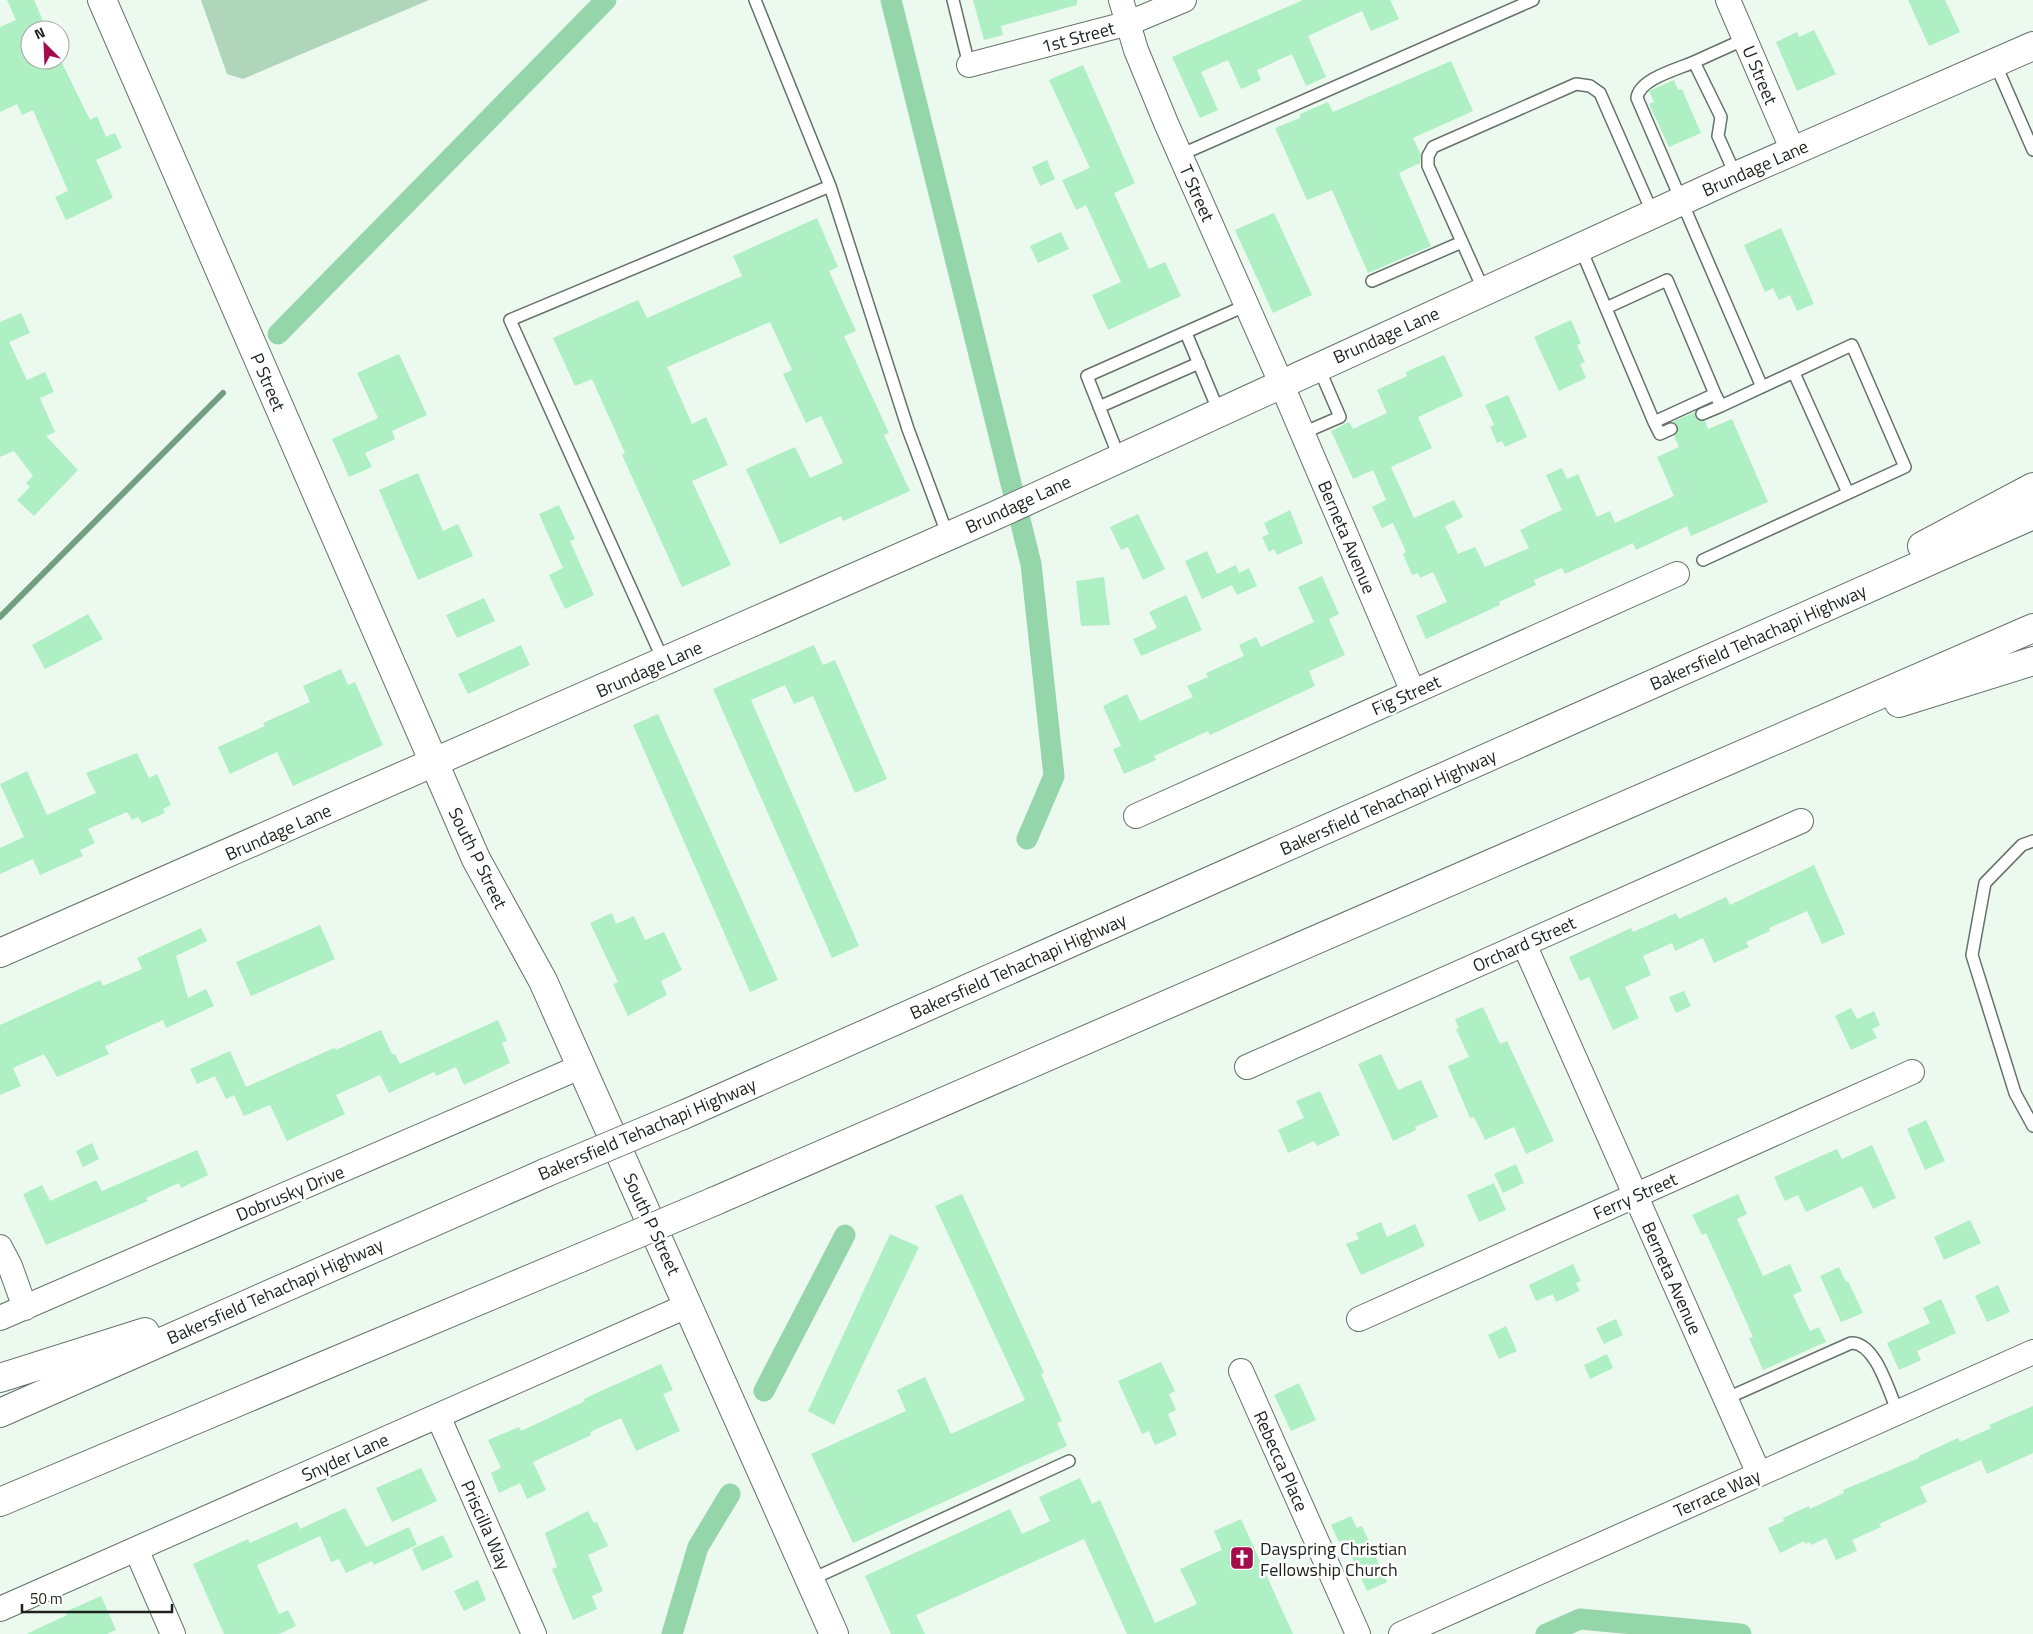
<svg xmlns="http://www.w3.org/2000/svg" width="2033" height="1634" font-family="'Titillium Web',sans-serif">
  <style>
    .green { fill: #afd5bb }
    .lines { fill: none; stroke-linecap: round; stroke-linejoin: round }
    .stream { stroke: #719f80; stroke-width: 6 }
    .canal { stroke: #95d5aa; stroke-width: 21 }
    .building { fill: #aeefc4 }
    .service-casing { stroke: #657169; stroke-width: 14 }
    .minor-casing { stroke: #657169; stroke-width: 26 }
    .tertiary-casing { stroke: #657169; stroke-width: 30 }
    .secondary-casing { stroke: #657169; stroke-width: 30 }
    .motorway-casing { stroke: #657169; stroke-width: 30 }
    .service { stroke: #fff; stroke-width: 11 }
    .minor { stroke: #fff; stroke-width: 24 }
    .tertiary { stroke: #fff; stroke-width: 28 }
    .secondary { stroke: #fff; stroke-width: 28 }
    .motorway { stroke: #fff; stroke-width: 28 }
    .motorway-bridge-casing { stroke: #657169; stroke-width: 30; stroke-linecap: butt }
    .motorway-bridge { stroke: #fff; stroke-width: 28 }
    .labels { text-anchor: middle; dominant-baseline: central; stroke-width: 5; stroke-linejoin: round; paint-order: stroke }
    .street-label { font-size: 18px; fill: #1d221e; stroke: #fff }
    .poi-label { font-size: 18px; fill: #1d221e; stroke: #fff; text-anchor: start }
  </style>
  <rect width="100%" height="100%" fill="#ecf9ef"/>
  <path class="green" d="M 201,0 L 429,0 L 243,79 L 227,74 Z"/>
  <g class="lines">
    <path class="stream" d="M 0,617 L 223,393"/>
    <path class="canal" d="M 891,0 L 1031,564 L 1054,776 L 1027,839
      M 278,334 L 606,0
      M 764,1391 L 845,1235
      M 672,1634 L 698,1547 L 730,1494
      M 1546,1634 L 1580,1619 L 1741,1634"/>
  </g>
  <path class="building" d="M 7,0 L 34,0 L 47,30 L 30,30 L 30,60 L 60,59 L 90,120 L 97,116 L 106,137 L 115,133 L 122,148 L 96,160 L 113,198 L 66,220 L 55,197 L 68,191 L 33,110 L 22,115 L 17,104 L 0,112 L 0,27 L 16,20 Z
    M 973,0 L 1077,0 L 1077,5 L 1001,26 L 1003,35 L 984,40 Z
    M 1303,0 L 1390,0 L 1399,19 L 1371,31 L 1362,11 L 1308,36 L 1326,77 L 1306,86 L 1292,54 L 1257,70 L 1261,80 L 1241,89 L 1228,60 L 1201,72 L 1218,110 L 1200,118 L 1172,57 Z
    M 1908,0 L 1945,0 L 1960,32 L 1929,46 Z
    M 1814,30 L 1836,74 L 1797,91 L 1776,42 L 1797,32 L 1799,37 Z
    M 1451,61 L 1473,111 L 1413,138 L 1421,155 L 1420,163 L 1399,173 L 1431,246 L 1368,273 L 1332,190 L 1307,200 L 1275,128 L 1300,118 L 1300,114 L 1328,102 L 1333,112 Z
    M 1083,65 L 1135,183 L 1114,193 L 1149,269 L 1165,262 L 1181,296 L 1108,330 L 1092,295 L 1121,282 L 1086,205 L 1076,210 L 1062,180 L 1090,168 L 1049,80 Z
    M 1674,80 L 1678,90 L 1682,89 L 1701,133 L 1669,147 L 1649,104 L 1654,102 L 1649,91 Z
    M 1047,160 L 1055,179 L 1040,186 L 1032,167 Z
    M 1274,213 L 1312,295 L 1273,313 L 1235,230 Z
    M 817,218 L 838,267 L 829,271 L 856,331 L 844,336 L 889,433 L 884,435 L 910,491 L 843,521 L 841,516 L 780,544 L 746,469 L 795,447 L 810,478 L 843,463 L 821,416 L 806,423 L 783,374 L 792,370 L 770,322 L 667,367 L 692,424 L 706,417 L 728,465 L 692,481 L 731,565 L 682,587 L 622,455 L 625,453 L 592,379 L 575,386 L 553,338 L 638,300 L 647,318 L 742,276 L 733,256 Z
    M 1781,228 L 1814,304 L 1797,311 L 1790,295 L 1779,300 L 1773,288 L 1765,292 L 1744,245 Z
    M 1061,232 L 1069,249 L 1038,263 L 1030,246 Z
    M 21,313 L 30,333 L 9,342 L 27,380 L 45,372 L 54,392 L 40,398 L 55,432 L 46,436 L 78,470 L 34,516 L 17,500 L 30,487 L 26,483 L 33,476 L 14,451 L 0,457 L 0,322 Z
    M 1571,320 L 1581,343 L 1577,345 L 1585,362 L 1580,364 L 1586,378 L 1559,391 L 1534,337 Z
    M 399,354 L 427,415 L 392,431 L 395,439 L 365,453 L 372,467 L 349,477 L 332,439 L 378,418 L 357,373 Z
    M 1444,355 L 1463,396 L 1418,417 L 1432,448 L 1391,467 L 1414,518 L 1454,500 L 1463,517 L 1445,526 L 1458,554 L 1475,547 L 1485,567 L 1529,548 L 1520,530 L 1562,510 L 1546,475 L 1562,468 L 1567,479 L 1578,474 L 1597,517 L 1610,511 L 1615,523 L 1674,496 L 1657,457 L 1679,447 L 1674,436 L 1677,433 L 1678,426 L 1672,422 L 1695,412 L 1695,417 L 1701,421 L 1705,421 L 1708,429 L 1732,419 L 1768,502 L 1691,536 L 1687,526 L 1636,550 L 1633,543 L 1565,574 L 1562,568 L 1534,580 L 1536,585 L 1499,602 L 1500,605 L 1426,639 L 1416,616 L 1447,602 L 1433,572 L 1420,578 L 1418,573 L 1412,575 L 1403,554 L 1406,552 L 1393,523 L 1382,528 L 1372,507 L 1386,500 L 1373,470 L 1353,479 L 1331,431 L 1349,422 L 1353,429 L 1387,413 L 1377,390 L 1407,376 L 1406,372 Z
    M 1508,395 L 1527,437 L 1505,447 L 1502,441 L 1497,443 L 1490,427 L 1494,425 L 1485,405 Z
    M 418,473 L 443,531 L 458,524 L 473,556 L 418,580 L 379,490 Z
    M 559,505 L 575,539 L 570,541 L 594,595 L 565,609 L 549,575 L 563,568 L 539,514 Z
    M 1290,510 L 1303,543 L 1277,555 L 1274,549 L 1269,552 L 1262,537 L 1269,534 L 1264,523 Z
    M 1138,514 L 1165,569 L 1143,580 L 1128,547 L 1121,550 L 1110,527 Z
    M 1207,551 L 1217,574 L 1236,565 L 1239,573 L 1249,568 L 1257,586 L 1237,595 L 1232,585 L 1202,599 L 1185,561 Z
    M 1322,576 L 1339,614 L 1329,619 L 1345,655 L 1309,671 L 1315,686 L 1210,735 L 1208,731 L 1154,756 L 1156,760 L 1124,774 L 1113,749 L 1121,746 L 1103,706 L 1127,694 L 1140,721 L 1193,697 L 1187,686 L 1208,677 L 1206,673 L 1244,656 L 1239,645 L 1256,637 L 1261,647 L 1314,622 L 1298,587 Z
    M 1104,577 L 1110,625 L 1081,626 L 1076,581 Z
    M 1186,595 L 1202,630 L 1141,656 L 1133,639 L 1157,628 L 1149,612 Z
    M 484,598 L 495,621 L 457,638 L 446,615 Z
    M 88,614 L 103,639 L 45,669 L 32,645 Z
    M 521,645 L 530,665 L 468,694 L 458,674 Z
    M 814,645 L 823,665 L 835,660 L 887,779 L 855,793 L 813,696 L 794,704 L 785,685 L 751,700 L 859,946 L 832,958 L 713,689 Z
    M 341,669 L 348,685 L 355,682 L 383,745 L 293,786 L 277,752 L 230,774 L 218,747 L 265,726 L 263,723 L 310,702 L 303,686 Z
    M 658,714 L 778,980 L 750,992 L 633,725 Z
    M 137,753 L 149,778 L 157,774 L 171,805 L 163,809 L 165,813 L 142,823 L 138,817 L 132,820 L 127,812 L 88,829 L 95,843 L 80,850 L 83,856 L 40,875 L 33,859 L 0,874 L 0,848 L 24,837 L 0,784 L 27,771 L 47,815 L 96,793 L 86,773 Z
    M 1814,865 L 1845,934 L 1822,944 L 1807,911 L 1769,928 L 1770,931 L 1746,942 L 1749,947 L 1714,963 L 1703,938 L 1675,951 L 1672,943 L 1643,956 L 1651,975 L 1625,987 L 1639,1018 L 1613,1030 L 1589,977 L 1580,981 L 1569,957 L 1631,928 L 1633,932 L 1676,913 L 1679,919 L 1726,897 L 1730,905 Z
    M 612,913 L 616,924 L 634,916 L 645,940 L 664,932 L 682,970 L 661,981 L 667,995 L 628,1016 L 613,984 L 618,982 L 590,923 Z
    M 320,925 L 335,959 L 251,996 L 236,962 Z
    M 201,928 L 207,941 L 176,956 L 188,998 L 206,989 L 214,1006 L 166,1028 L 163,1020 L 105,1046 L 109,1054 L 57,1077 L 44,1054 L 13,1068 L 21,1086 L 0,1095 L 0,1025 L 100,980 L 103,986 L 142,969 L 137,958 Z
    M 1684,991 L 1691,1006 L 1676,1013 L 1669,997 Z
    M 1483,1007 L 1500,1044 L 1507,1041 L 1554,1141 L 1526,1154 L 1514,1127 L 1485,1140 L 1474,1117 L 1470,1118 L 1448,1066 L 1469,1057 L 1456,1029 L 1459,1028 L 1455,1019 Z
    M 1851,1008 L 1857,1019 L 1874,1011 L 1880,1025 L 1872,1029 L 1877,1038 L 1851,1050 L 1835,1016 Z
    M 498,1020 L 507,1041 L 502,1043 L 510,1063 L 464,1085 L 456,1067 L 436,1076 L 434,1072 L 389,1093 L 380,1075 L 336,1095 L 345,1114 L 287,1141 L 270,1105 L 244,1116 L 234,1095 L 226,1099 L 215,1076 L 197,1084 L 190,1069 L 230,1051 L 246,1087 L 334,1048 L 336,1050 L 381,1030 L 392,1054 L 395,1054 L 400,1064 Z
    M 1381,1054 L 1398,1090 L 1421,1080 L 1438,1117 L 1415,1127 L 1416,1130 L 1393,1141 L 1358,1064 Z
    M 1320,1091 L 1340,1135 L 1317,1146 L 1314,1141 L 1288,1153 L 1278,1130 L 1304,1118 L 1296,1101 Z
    M 1926,1120 L 1945,1161 L 1925,1170 L 1907,1129 Z
    M 92,1143 L 99,1159 L 83,1167 L 76,1151 Z
    M 1872,1145 L 1896,1198 L 1873,1209 L 1862,1186 L 1806,1212 L 1798,1195 L 1785,1201 L 1774,1177 L 1837,1149 L 1842,1159 Z
    M 197,1150 L 208,1175 L 181,1188 L 179,1183 L 146,1198 L 148,1201 L 46,1245 L 23,1194 L 42,1185 L 50,1201 L 96,1180 L 102,1191 Z
    M 1516,1164 L 1524,1183 L 1503,1193 L 1494,1174 Z
    M 1494,1183 L 1506,1210 L 1479,1222 L 1467,1195 Z
    M 962,1194 L 1044,1373 L 1041,1374 L 1062,1421 L 1057,1423 L 1067,1446 L 853,1543 L 811,1454 L 906,1411 L 897,1390 L 925,1377 L 951,1434 L 1025,1400 L 935,1206 Z
    M 1738,1194 L 1747,1214 L 1737,1219 L 1763,1276 L 1790,1264 L 1802,1291 L 1793,1295 L 1810,1331 L 1819,1327 L 1826,1342 L 1763,1370 L 1749,1338 L 1753,1337 L 1732,1290 L 1706,1233 L 1702,1235 L 1692,1215 Z
    M 1970,1220 L 1981,1243 L 1944,1260 L 1934,1237 Z
    M 1381,1222 L 1387,1237 L 1415,1224 L 1425,1246 L 1361,1275 L 1346,1244 L 1359,1239 L 1356,1233 Z
    M 890,1234 L 919,1247 L 834,1425 L 808,1411 Z
    M 1573,1264 L 1581,1281 L 1576,1283 L 1580,1291 L 1556,1302 L 1553,1294 L 1536,1301 L 1529,1285 Z
    M 1839,1267 L 1846,1282 L 1848,1281 L 1863,1313 L 1841,1322 L 1820,1276 Z
    M 1998,1285 L 2010,1312 L 1987,1322 L 1975,1296 Z
    M 1941,1299 L 1956,1333 L 1917,1351 L 1921,1360 L 1899,1370 L 1887,1343 L 1930,1323 L 1923,1308 Z
    M 1616,1319 L 1623,1335 L 1604,1344 L 1596,1328 Z
    M 1506,1326 L 1517,1351 L 1499,1359 L 1488,1335 Z
    M 1607,1354 L 1613,1368 L 1590,1379 L 1584,1365 Z
    M 1161,1362 L 1175,1391 L 1169,1394 L 1176,1410 L 1168,1414 L 1177,1435 L 1155,1445 L 1149,1431 L 1142,1434 L 1118,1381 Z
    M 661,1364 L 673,1390 L 663,1394 L 680,1431 L 636,1451 L 621,1418 L 590,1432 L 591,1435 L 533,1462 L 546,1490 L 527,1499 L 520,1483 L 499,1493 L 491,1473 L 501,1468 L 488,1440 L 519,1427 L 521,1431 L 585,1401 L 584,1399 L 601,1391 Z
    M 1299,1383 L 1316,1420 L 1291,1431 L 1274,1395 Z
    M 2033,1406 L 2033,1453 L 1987,1474 L 1981,1460 L 1920,1487 L 1927,1502 L 1879,1524 L 1881,1527 L 1852,1540 L 1857,1551 L 1836,1560 L 1826,1538 L 1811,1545 L 1810,1542 L 1805,1544 L 1804,1541 L 1780,1553 L 1768,1528 L 1784,1521 L 1783,1518 L 1809,1506 L 1810,1509 L 1844,1493 L 1843,1490 L 1919,1458 L 1919,1456 L 1958,1438 L 1960,1442 L 1991,1428 L 1989,1425 Z
    M 421,1468 L 437,1501 L 392,1522 L 376,1488 Z
    M 1080,1478 L 1092,1504 L 1100,1500 L 1155,1623 L 1197,1604 L 1180,1569 L 1222,1550 L 1214,1531 L 1241,1519 L 1293,1634 L 1127,1634 L 1084,1539 L 916,1615 L 925,1634 L 891,1634 L 865,1576 L 1010,1509 L 1022,1534 L 1050,1521 L 1039,1497 Z
    M 345,1508 L 366,1547 L 409,1527 L 417,1545 L 374,1565 L 372,1561 L 346,1573 L 339,1559 L 331,1562 L 320,1536 L 257,1565 L 279,1614 L 288,1610 L 296,1626 L 279,1634 L 224,1634 L 193,1564 L 248,1539 L 250,1543 L 297,1522 L 300,1529 Z
    M 588,1511 L 594,1523 L 597,1522 L 608,1546 L 588,1555 L 603,1591 L 592,1596 L 597,1609 L 573,1620 L 552,1569 L 557,1567 L 545,1533 Z
    M 1351,1516 L 1357,1528 L 1362,1526 L 1387,1582 L 1367,1591 L 1344,1540 L 1339,1542 L 1331,1525 Z
    M 443,1535 L 453,1557 L 422,1571 L 412,1549 Z
    M 478,1580 L 486,1600 L 464,1611 L 454,1591 Z
    M 101,1596 L 116,1630 L 107,1634 L 26,1634 L 67,1615 L 65,1612 Z"/>
  <g class="lines">
    <defs>
      <path id="service" d="M 755,0 L 830,186 L 908,429 L 948,536
        M 953,0 L 969,65
        M 1694,62 C 1678,69 1639,79 1637,98 L 1762,387
        M 1995,63 L 2033,150
        M 1180,155 L 1533,0
        M 1736,176 L 1718,136 L 1721,117 L 1694,62 L 1745,39
        M 1580,247 L 1654,422 L 1715,394 L 1667,280 L 1606,308
        M 1372,281 L 1462,242
        M 1484,291 L 1428,166 L 1428,156 L 1433,147 L 1576,84 L 1590,86 L 1600,93 L 1653,214
        M 1186,333 L 1219,412
        M 1794,373 L 1848,493
        M 1099,407 L 1199,363
        M 1702,414 L 1721,406
        M 1654,422 L 1660,434 L 1671,429
        M 1303,433 L 1340,417 L 1318,366
        M 1119,457 L 1087,376 L 1247,305
        M 1703,560 L 1905,467 L 1852,345 L 1721,406 L 1715,394
        M 664,662 L 510,320 L 830,186
        M 2033,841 L 2022,845 L 1985,883 L 1972,955 L 2015,1093 L 2033,1126
        M 1725,1399 L 1851,1343 C 1876,1342 1889,1393 1898,1412
        M 810,1580 L 1069,1461"/>
      <path id="minor" d="M 1121,0 L 1136,50 L 1166,123 L 1281,383 L 1413,692
        M 1728,0 L 1793,151
        M 969,65 L 1129,23 L 1184,0
        M 1136,816 L 1677,574
        M 1524,944 L 1759,1474
        M 1247,1067 L 1801,821
        M 0,1247 L 10,1266 L 25,1308
        M 0,1318 L 580,1067
        M 1359,1319 L 1912,1072
        M 1241,1371 L 1358,1634
        M 438,1416 L 534,1634
        M 136,1549 L 173,1634
        M 0,1609 L 689,1305
        M 1401,1634 L 2033,1352"/>
      <path id="tertiary" d="M 102,0 L 476,859 L 543,981 L 834,1634"/>
      <path id="secondary" d="M 0,953 L 994,516 L 1736,176 L 2033,46"/>
      <path id="motorway" d="M 1922,546 L 2033,487
        M 1899,703 L 2033,661
        M 683,1115 L 2033,515
        M 715,1201 L 2033,628
        M 0,1378 L 145,1332
        M 0,1413 L 545,1173
        M 0,1502 L 580,1258"/>
    </defs>
    <use href="#service" class="service-casing"/>
    <use href="#minor" class="minor-casing"/>
    <use href="#tertiary" class="tertiary-casing"/>
    <use href="#secondary" class="secondary-casing"/>
    <use href="#motorway" class="motorway-casing"/>
    <use href="#service" class="service"/>
    <use href="#minor" class="minor"/>
    <use href="#tertiary" class="tertiary"/>
    <use href="#secondary" class="secondary"/>
    <use href="#motorway" class="motorway"/>
    <defs>
      <path id="motorway-bridge" d="M 545,1173 L 683,1115
        M 580,1258 L 715,1201"/>
    </defs>
    <use href="#motorway-bridge" class="motorway-bridge-casing"/>
    <use href="#motorway-bridge" class="motorway-bridge"/>
  </g>
  <defs>
    <symbol id="church-square" viewBox="-11 -11 22 22"><rect x="-9" y="-9" width="18" height="18" rx="4" fill="#a30d4c" stroke="#fff"/><path d="M-1.2-6h2.4v3.5h3.3v2.4h-3.3V6h-2.4V-.1h-3.3v-2.4h3.3Z" fill="#fff"/></symbol>
  </defs>
  <g fill-rule="evenodd">
    <use href="#church-square" x="1228" y="1544" width="28" height="28"/>
  </g>
  <g class="labels">
    <g class="street-label">
      <text transform="translate(1078 37) rotate(-15)">1st Street</text>
      <text transform="translate(1760 75) rotate(67)">U Street</text>
      <text transform="translate(1755 168) rotate(-24)">Brundage Lane</text>
      <text transform="translate(1197 193) rotate(66)">T Street</text>
      <text transform="translate(1386 335) rotate(-24)">Brundage Lane</text>
      <text transform="translate(268 382) rotate(67)">P Street</text>
      <text transform="translate(1018 504) rotate(-25)">Brundage Lane</text>
      <text transform="translate(1347 537) rotate(67)">Berneta Avenue</text>
      <text transform="translate(1758 637) rotate(-24)">Bakersfield Tehachapi Highway</text>
      <text transform="translate(649 669) rotate(-24)">Brundage Lane</text>
      <text transform="translate(1406 695) rotate(-24)">Fig Street</text>
      <text transform="translate(1388 802) rotate(-24)">Bakersfield Tehachapi Highway</text>
      <text transform="translate(278 832) rotate(-24)">Brundage Lane</text>
      <text transform="translate(478 858) rotate(64)">South P Street</text>
      <text transform="translate(1524 944) rotate(-24)">Orchard Street</text>
      <text transform="translate(1018 966) rotate(-24)">Bakersfield Tehachapi Highway</text>
      <text transform="translate(647 1129) rotate(-23)">Bakersfield Tehachapi Highway</text>
      <text transform="translate(290 1193) rotate(-23)">Dobrusky Drive</text>
      <text transform="translate(1635 1196) rotate(-24)">Ferry Street</text>
      <text transform="translate(652 1224) rotate(65)">South P Street</text>
      <text transform="translate(1672 1278) rotate(66)">Berneta Avenue</text>
      <text transform="translate(275 1291) rotate(-24)">Bakersfield Tehachapi Highway</text>
      <text transform="translate(345 1457) rotate(-24)">Snyder Lane</text>
      <text transform="translate(1281 1461) rotate(66)">Rebecca Place</text>
      <text transform="translate(1717 1493) rotate(-24)">Terrace Way</text>
      <text transform="translate(486 1525) rotate(66)">Priscilla Way</text>
    </g>
    <g class="poi-label">
      <text x="1260" y="1548">Dayspring Christian<tspan x="1260" dy="21">Fellowship Church</tspan></text>
    </g>
  </g>
  <g transform="translate(45 45) rotate(336)"><circle r="24" fill="#ffffff" stroke="#a5a7a5"/>
  <path d="M0-4L9 19L0 12L-9 19Z" fill="#a30d4c"/>
  <text y="-8" font-size="14" font-weight="bold" text-anchor="middle" fill="#1d221e">N</text>
  </g>
  <path d="M22 1604v8h150v-8" fill="none" stroke="#1d221e" stroke-width="2.5"/>
  <text x="30" y="1604" font-size="15" fill="#1d221e" stroke="#ffffff" stroke-width="4" paint-order="stroke">50 m</text>
</svg>
